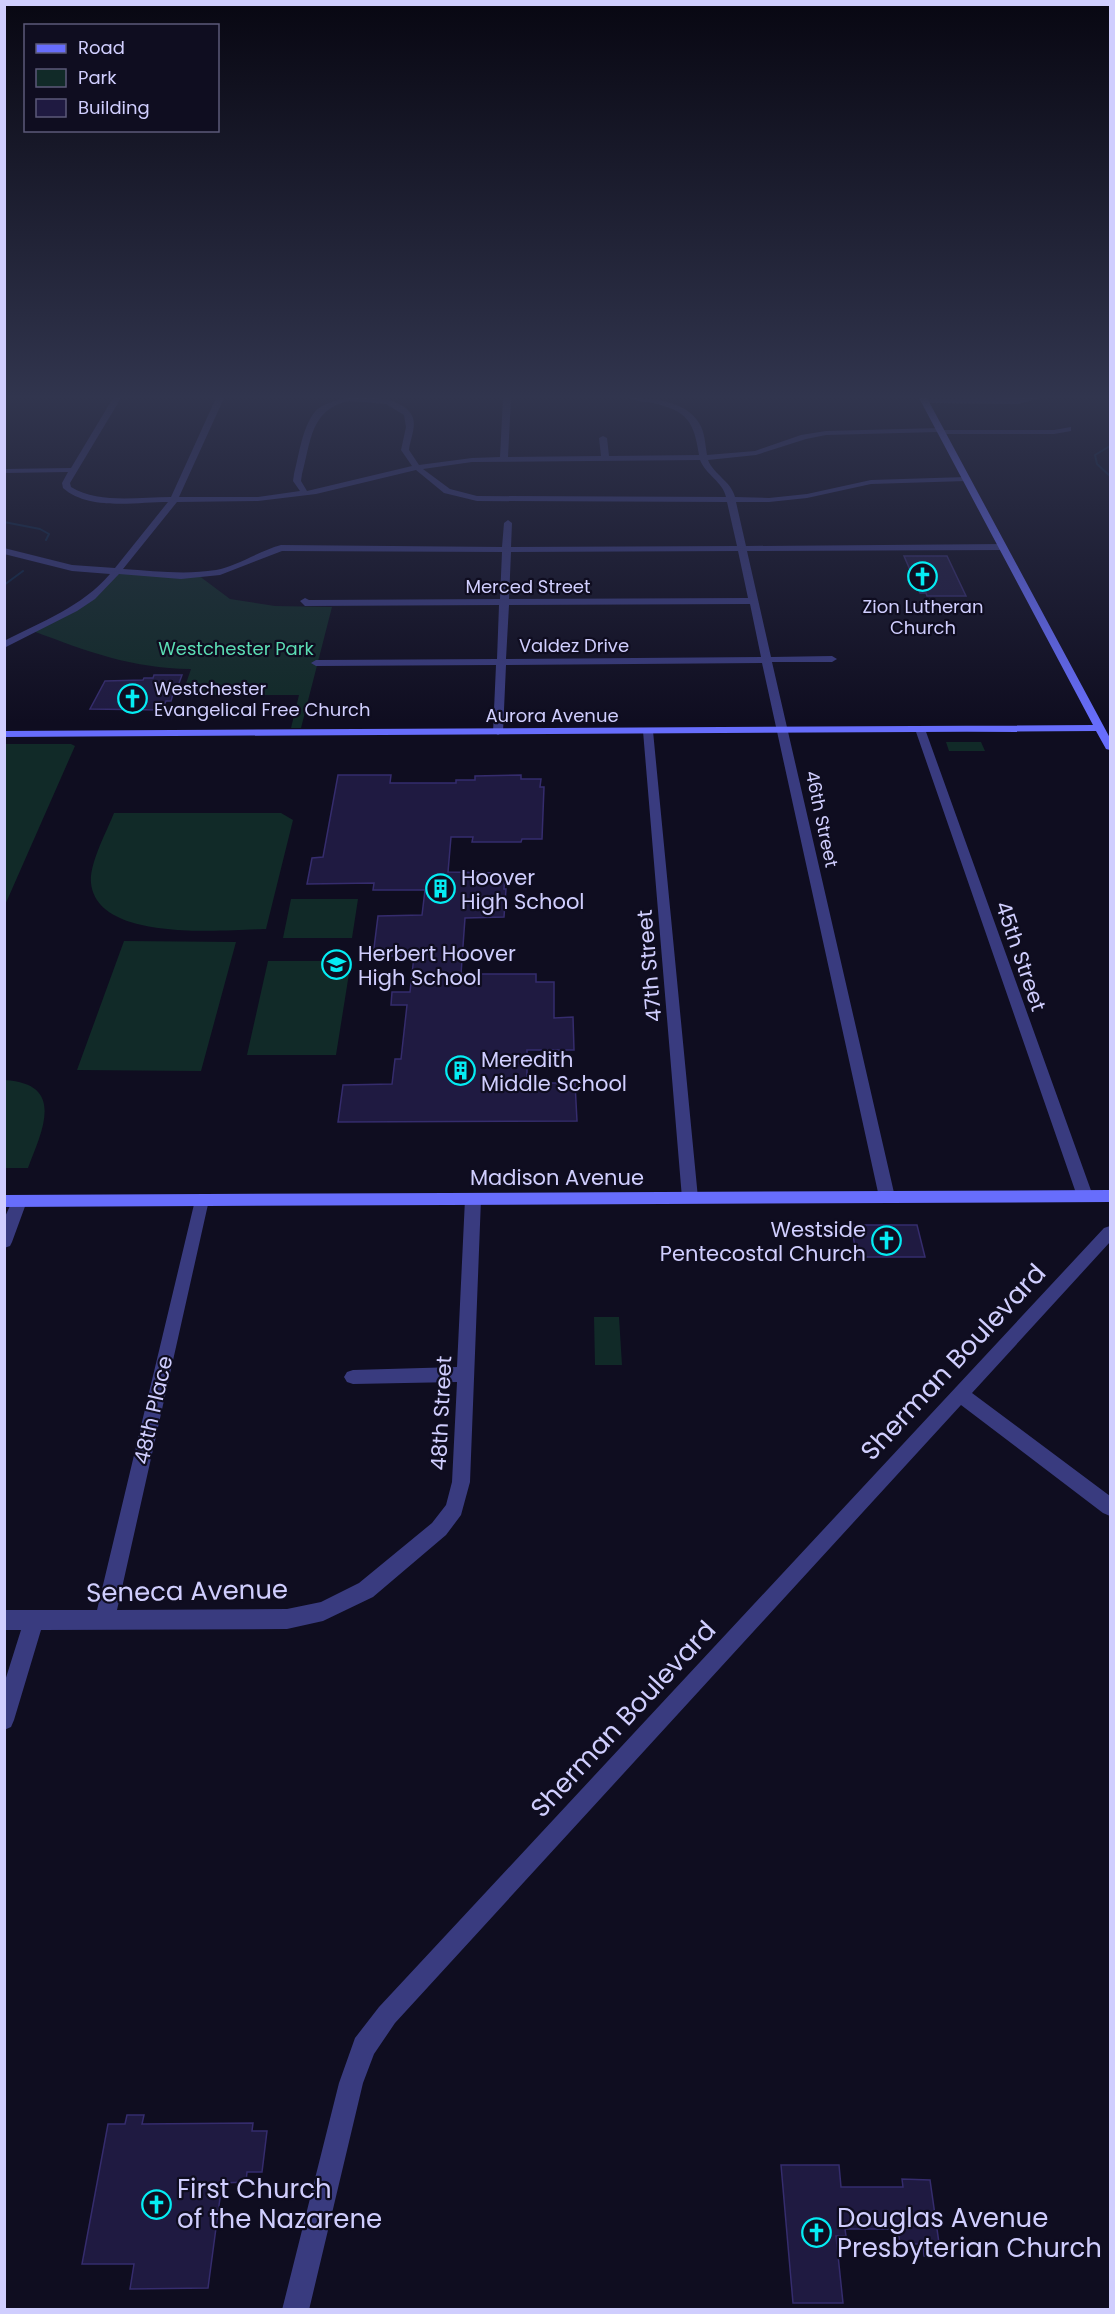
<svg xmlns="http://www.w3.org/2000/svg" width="1115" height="2314" font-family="Poppins,sans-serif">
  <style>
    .green { fill: #112a28 }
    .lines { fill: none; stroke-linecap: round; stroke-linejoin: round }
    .stream { stroke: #0d2645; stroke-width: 2 }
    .building { fill: #1f1a41; stroke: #352c6d; stroke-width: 1.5 }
    .street { fill: #393b7f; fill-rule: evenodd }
    .secondary { fill: #676dfc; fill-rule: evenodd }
    .labels { text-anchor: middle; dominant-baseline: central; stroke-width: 4.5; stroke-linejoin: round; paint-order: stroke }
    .far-street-label { font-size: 18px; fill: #d0cefe; stroke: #0f0d20 }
    .far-poi-label { font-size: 18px; fill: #d0cefe; stroke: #0f0d20 }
    .far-park-label { font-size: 18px; fill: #5bdcb3; stroke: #0f0d20 }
    .poi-label { font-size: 21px; fill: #d0cefe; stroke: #0f0d20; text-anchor: start }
    .street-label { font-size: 21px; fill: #d0cefe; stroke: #0f0d20 }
    .near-street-label { font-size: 26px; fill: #d0cefe; stroke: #0f0d20 }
    .near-poi-label { font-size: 26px; fill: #d0cefe; stroke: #0f0d20; text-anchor: start }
  </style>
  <rect width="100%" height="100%" fill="#0f0d20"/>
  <path class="green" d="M 117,572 L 198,575 L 230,599 L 275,606 L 332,607 L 301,728 L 291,728 L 299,695 L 182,695 L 191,669 C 130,668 89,652 33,631 L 74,609 Z
    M 946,742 L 981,742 L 985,751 L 949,751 Z
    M 5,744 L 71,744 L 75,746 L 5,905 Z
    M 114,813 L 281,813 L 293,820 L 266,929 C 225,930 97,943 91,883 C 89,864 107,831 114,813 Z
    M 291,899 L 358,899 L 352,938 L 283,938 Z
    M 124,941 L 236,942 L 201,1071 L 77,1070 Z
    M 268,961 L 351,961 L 336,1055 L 247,1055 Z
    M 5,1080 C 66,1084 42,1131 28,1168 L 5,1168 Z
    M 594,1317 L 619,1317 L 622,1365 L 595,1365 Z"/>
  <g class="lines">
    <path class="stream" d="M 1110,446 L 1095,455 L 1097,464 L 1110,476
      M 4,522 L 40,529 L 49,534 L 46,540
      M 4,585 L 23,571"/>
  </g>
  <path class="building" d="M 904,556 L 947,556 L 966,596 L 927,596 L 926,593 L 920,593 Z
    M 154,675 L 182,675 L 175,694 L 173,694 L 171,701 L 166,701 L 162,710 L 90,709 L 105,681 L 143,680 L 144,678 L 153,678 Z
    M 338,775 L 391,775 L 390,783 L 456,783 L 456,780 L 475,780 L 475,776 L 521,775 L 521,779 L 541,779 L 540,787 L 544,787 L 542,839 L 522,839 L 521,842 L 472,842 L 473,837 L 451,837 L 448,872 L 505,873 L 504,889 L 506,889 L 504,917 L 465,918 L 461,974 L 536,974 L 536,982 L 554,982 L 554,1018 L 573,1017 L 574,1050 L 527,1050 L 527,1083 L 575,1083 L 577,1121 L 338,1122 L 343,1085 L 392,1084 L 395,1059 L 401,1059 L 407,1005 L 391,1005 L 392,992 L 410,992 L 414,956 L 373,956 L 378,916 L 422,915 L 425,890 L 373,890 L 374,883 L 307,884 L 312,858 L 323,857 Z
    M 851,1225 L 917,1225 L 925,1257 L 857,1257 Z
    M 127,2115 L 144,2115 L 142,2124 L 253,2123 L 252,2131 L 267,2131 L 262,2172 L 247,2172 L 246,2182 L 222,2183 L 208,2288 L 130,2289 L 134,2264 L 82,2264 L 108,2124 L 125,2124 Z
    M 781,2165 L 839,2165 L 841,2187 L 903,2187 L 902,2179 L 930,2180 L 941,2257 L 924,2256 L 923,2244 L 900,2244 L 898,2229 L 845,2229 L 846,2236 L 836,2236 L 843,2303 L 793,2303 Z"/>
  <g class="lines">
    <path class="street" d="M 113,398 L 121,398 L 70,483 L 71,487 C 99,504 138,497 171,497 L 216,398 L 224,398 L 179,497 L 258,497 L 300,491 L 293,481 L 294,474 C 299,455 302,429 314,413 C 330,392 403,390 413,418 C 416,428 410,440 409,450 L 419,465 L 472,458 L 500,457 L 503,398 L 511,398 L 508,457 L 601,456 L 599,438 L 603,436 L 607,438 L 609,456 L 699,455 C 694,422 688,411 653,403 C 646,402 637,402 630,398 C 653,398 686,401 699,423 C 705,432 705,444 707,455 L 755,451 L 801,435 L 826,431 L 940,428 L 944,430 L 1054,430 L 1071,427 L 1071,431 L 1054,434 L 941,434 L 937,432 L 826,435 L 806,439 L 756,455 L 708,460 C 714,475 731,481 735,497 L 769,498 L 807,494 L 871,480 L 966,477 L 970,479 L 966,481 L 871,484 L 807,498 L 769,502 L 736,502 L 746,546 L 1003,544 L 1007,547 L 1003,550 L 747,551 L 771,657 L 832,656 L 837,659 L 832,662 L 772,662 L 895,1197 L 892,1201 L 882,1201 L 879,1197 L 762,663 L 506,665 L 503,732 L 498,735 L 493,732 L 496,665 L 316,666 L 311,663 L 316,660 L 497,659 L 499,605 L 305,606 L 300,601 L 305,598 L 309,600 L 500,599 L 502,552 L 282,551 L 220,575 L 181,579 L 119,574 L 95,599 L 77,611 L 4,648 L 4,641 C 41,622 83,606 110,574 L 72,571 L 4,554 L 4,548 L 72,565 L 115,568 L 168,502 C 136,502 89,511 63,488 L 62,483 L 68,472 L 4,473 L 4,469 L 71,468 ZM 349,401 L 386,404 L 404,415 L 406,427 L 401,450 L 412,466 L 307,491 L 301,481 L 302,474 C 311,442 310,409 349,401 ZM 700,460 C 706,475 723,482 726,497 L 477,496 L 450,489 L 423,469 L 472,462 ZM 416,470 L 444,493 L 477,501 L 727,502 L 737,546 L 511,547 L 512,523 L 508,520 L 504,523 L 502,547 L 281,545 C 259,551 237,566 216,570 C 185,575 154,571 123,569 L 177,502 L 258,501 L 316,494 ZM 738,551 L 748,598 L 509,599 L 511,552 ZM 750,604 L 761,657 L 506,659 L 509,605 Z
      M 1027,398 L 1040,398 L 1019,404 L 924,403 L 920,401 L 924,399 Z
      M 920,726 L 925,729 L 1093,1196 L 1090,1200 L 1080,1200 L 1077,1196 L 915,729 Z
      M 648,728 L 653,731 L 698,1198 L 695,1202 L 685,1202 L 682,1198 L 643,731 Z
      M 473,1193 L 478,1195 L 481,1199 L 470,1482 L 461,1515 L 446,1535 L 373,1597 L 323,1621 L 287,1629 L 41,1630 L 14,1720 L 11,1727 L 4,1730 L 4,1684 L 21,1630 L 4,1630 L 4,1610 L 97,1610 L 196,1196 L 206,1196 L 209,1200 L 117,1610 L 287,1609 L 321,1602 L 359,1583 L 432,1523 L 446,1505 L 452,1482 L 457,1382 L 353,1384 L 347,1382 L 344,1377 L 347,1372 L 353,1370 L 457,1367 L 465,1199 L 468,1195 Z
      M 19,1195 L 24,1197 L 27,1201 L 12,1242 L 10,1246 L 4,1248 L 4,1219 L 14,1197 Z
      M 1110,1226 L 1110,1242 L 972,1393 L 1110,1496 L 1110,1516 L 1103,1513 L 961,1405 L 395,2023 L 374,2054 L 363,2083 L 309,2310 L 282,2310 L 339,2083 L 355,2038 L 379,2007 L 1104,1228 Z"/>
    <path class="secondary" d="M 919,398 L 927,398 L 1110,738 L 1110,750 L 1106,749 L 1096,731 L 4,737 L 4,731 L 1093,725 Z
      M 1110,1190 L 1110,1202 L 4,1207 L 4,1195 Z"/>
  </g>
  <linearGradient id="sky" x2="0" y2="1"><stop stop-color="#080712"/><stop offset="0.55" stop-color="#31354e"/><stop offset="1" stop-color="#31354e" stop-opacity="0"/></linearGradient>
  <rect width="1115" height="722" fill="url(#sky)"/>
  <defs>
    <symbol id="church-ring" viewBox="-11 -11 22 22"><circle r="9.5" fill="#0f0d20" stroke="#05ecf3" stroke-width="1.5"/><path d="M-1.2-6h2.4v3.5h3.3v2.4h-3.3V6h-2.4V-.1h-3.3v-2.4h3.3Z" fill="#05ecf3"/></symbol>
    <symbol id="building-ring" viewBox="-11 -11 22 22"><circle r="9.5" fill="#0f0d20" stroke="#05ecf3" stroke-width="1.5"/><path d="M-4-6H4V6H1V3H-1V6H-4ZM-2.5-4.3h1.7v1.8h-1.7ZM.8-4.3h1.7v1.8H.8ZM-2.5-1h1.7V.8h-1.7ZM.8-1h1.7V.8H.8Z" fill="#05ecf3"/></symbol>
    <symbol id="school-ring" viewBox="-11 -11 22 22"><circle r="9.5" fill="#0f0d20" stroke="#05ecf3" stroke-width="1.5"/><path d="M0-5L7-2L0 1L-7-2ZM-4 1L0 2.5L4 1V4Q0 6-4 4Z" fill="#05ecf3"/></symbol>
  </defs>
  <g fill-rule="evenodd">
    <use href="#church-ring" x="906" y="560" width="33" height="33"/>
    <use href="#church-ring" x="116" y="682" width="33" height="33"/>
    <use href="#building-ring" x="424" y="872" width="33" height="33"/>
    <use href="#school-ring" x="320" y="948" width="33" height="33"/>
    <use href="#building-ring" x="444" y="1054" width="33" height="33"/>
    <use href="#church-ring" x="870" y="1224" width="33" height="33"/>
    <use href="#church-ring" x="140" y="2188" width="33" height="33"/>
    <use href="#church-ring" x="800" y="2216" width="33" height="33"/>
  </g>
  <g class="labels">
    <g class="far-street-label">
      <text x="528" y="586">Merced Street</text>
      <text x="574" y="645">Valdez Drive</text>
      <text x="552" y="715">Aurora Avenue</text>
      <text transform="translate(822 819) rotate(78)">46th Street</text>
    </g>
    <g class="far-poi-label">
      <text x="923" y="606">Zion Lutheran<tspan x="923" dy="21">Church</tspan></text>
      <text x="154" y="688" text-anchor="start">Westchester<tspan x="154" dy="21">Evangelical Free Church</tspan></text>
    </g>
    <g class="far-park-label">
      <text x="236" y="648">Westchester Park</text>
    </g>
    <g class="poi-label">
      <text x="461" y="877">Hoover<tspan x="461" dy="24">High School</tspan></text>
      <text x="358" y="953">Herbert Hoover<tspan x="358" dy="24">High School</tspan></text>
      <text x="481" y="1059">Meredith<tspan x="481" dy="24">Middle School</tspan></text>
      <text x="866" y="1229" text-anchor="end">Westside<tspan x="866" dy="24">Pentecostal Church</tspan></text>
    </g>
    <g class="street-label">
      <text transform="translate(1021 956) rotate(71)">45th Street</text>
      <text transform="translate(649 966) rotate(-95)">47th Street</text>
      <text x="557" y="1177">Madison Avenue</text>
      <text transform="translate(153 1410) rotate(-77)">48th Place</text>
      <text transform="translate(441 1413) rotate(-87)">48th Street</text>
    </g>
    <g class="near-street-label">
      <text transform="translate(953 1362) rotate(-47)">Sherman Boulevard</text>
      <text transform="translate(187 1591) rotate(-1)">Seneca Avenue</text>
      <text transform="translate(623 1719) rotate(-47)">Sherman Boulevard</text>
    </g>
    <g class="near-poi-label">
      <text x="177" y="2189">First Church<tspan x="177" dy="30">of the Nazarene</tspan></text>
      <text x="837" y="2218">Douglas Avenue<tspan x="837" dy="30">Presbyterian Church</tspan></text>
    </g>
  </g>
  <rect width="1115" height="2314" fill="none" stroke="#d0cefe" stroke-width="12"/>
  <rect x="24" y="24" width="195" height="108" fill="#0f0d20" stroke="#5c5a79" stroke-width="1.5"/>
  <rect x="36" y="44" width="30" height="9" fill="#676dfc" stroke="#5c5a79" stroke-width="1.5"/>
  <text x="78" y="54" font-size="18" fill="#d0cefe">Road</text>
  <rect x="36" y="69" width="30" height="18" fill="#112a28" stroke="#5c5a79" stroke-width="1.5"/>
  <text x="78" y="84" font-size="18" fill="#d0cefe">Park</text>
  <rect x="36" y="99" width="30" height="18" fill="#1f1a41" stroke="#5c5a79" stroke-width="1.5"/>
  <text x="78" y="114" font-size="18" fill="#d0cefe">Building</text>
</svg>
